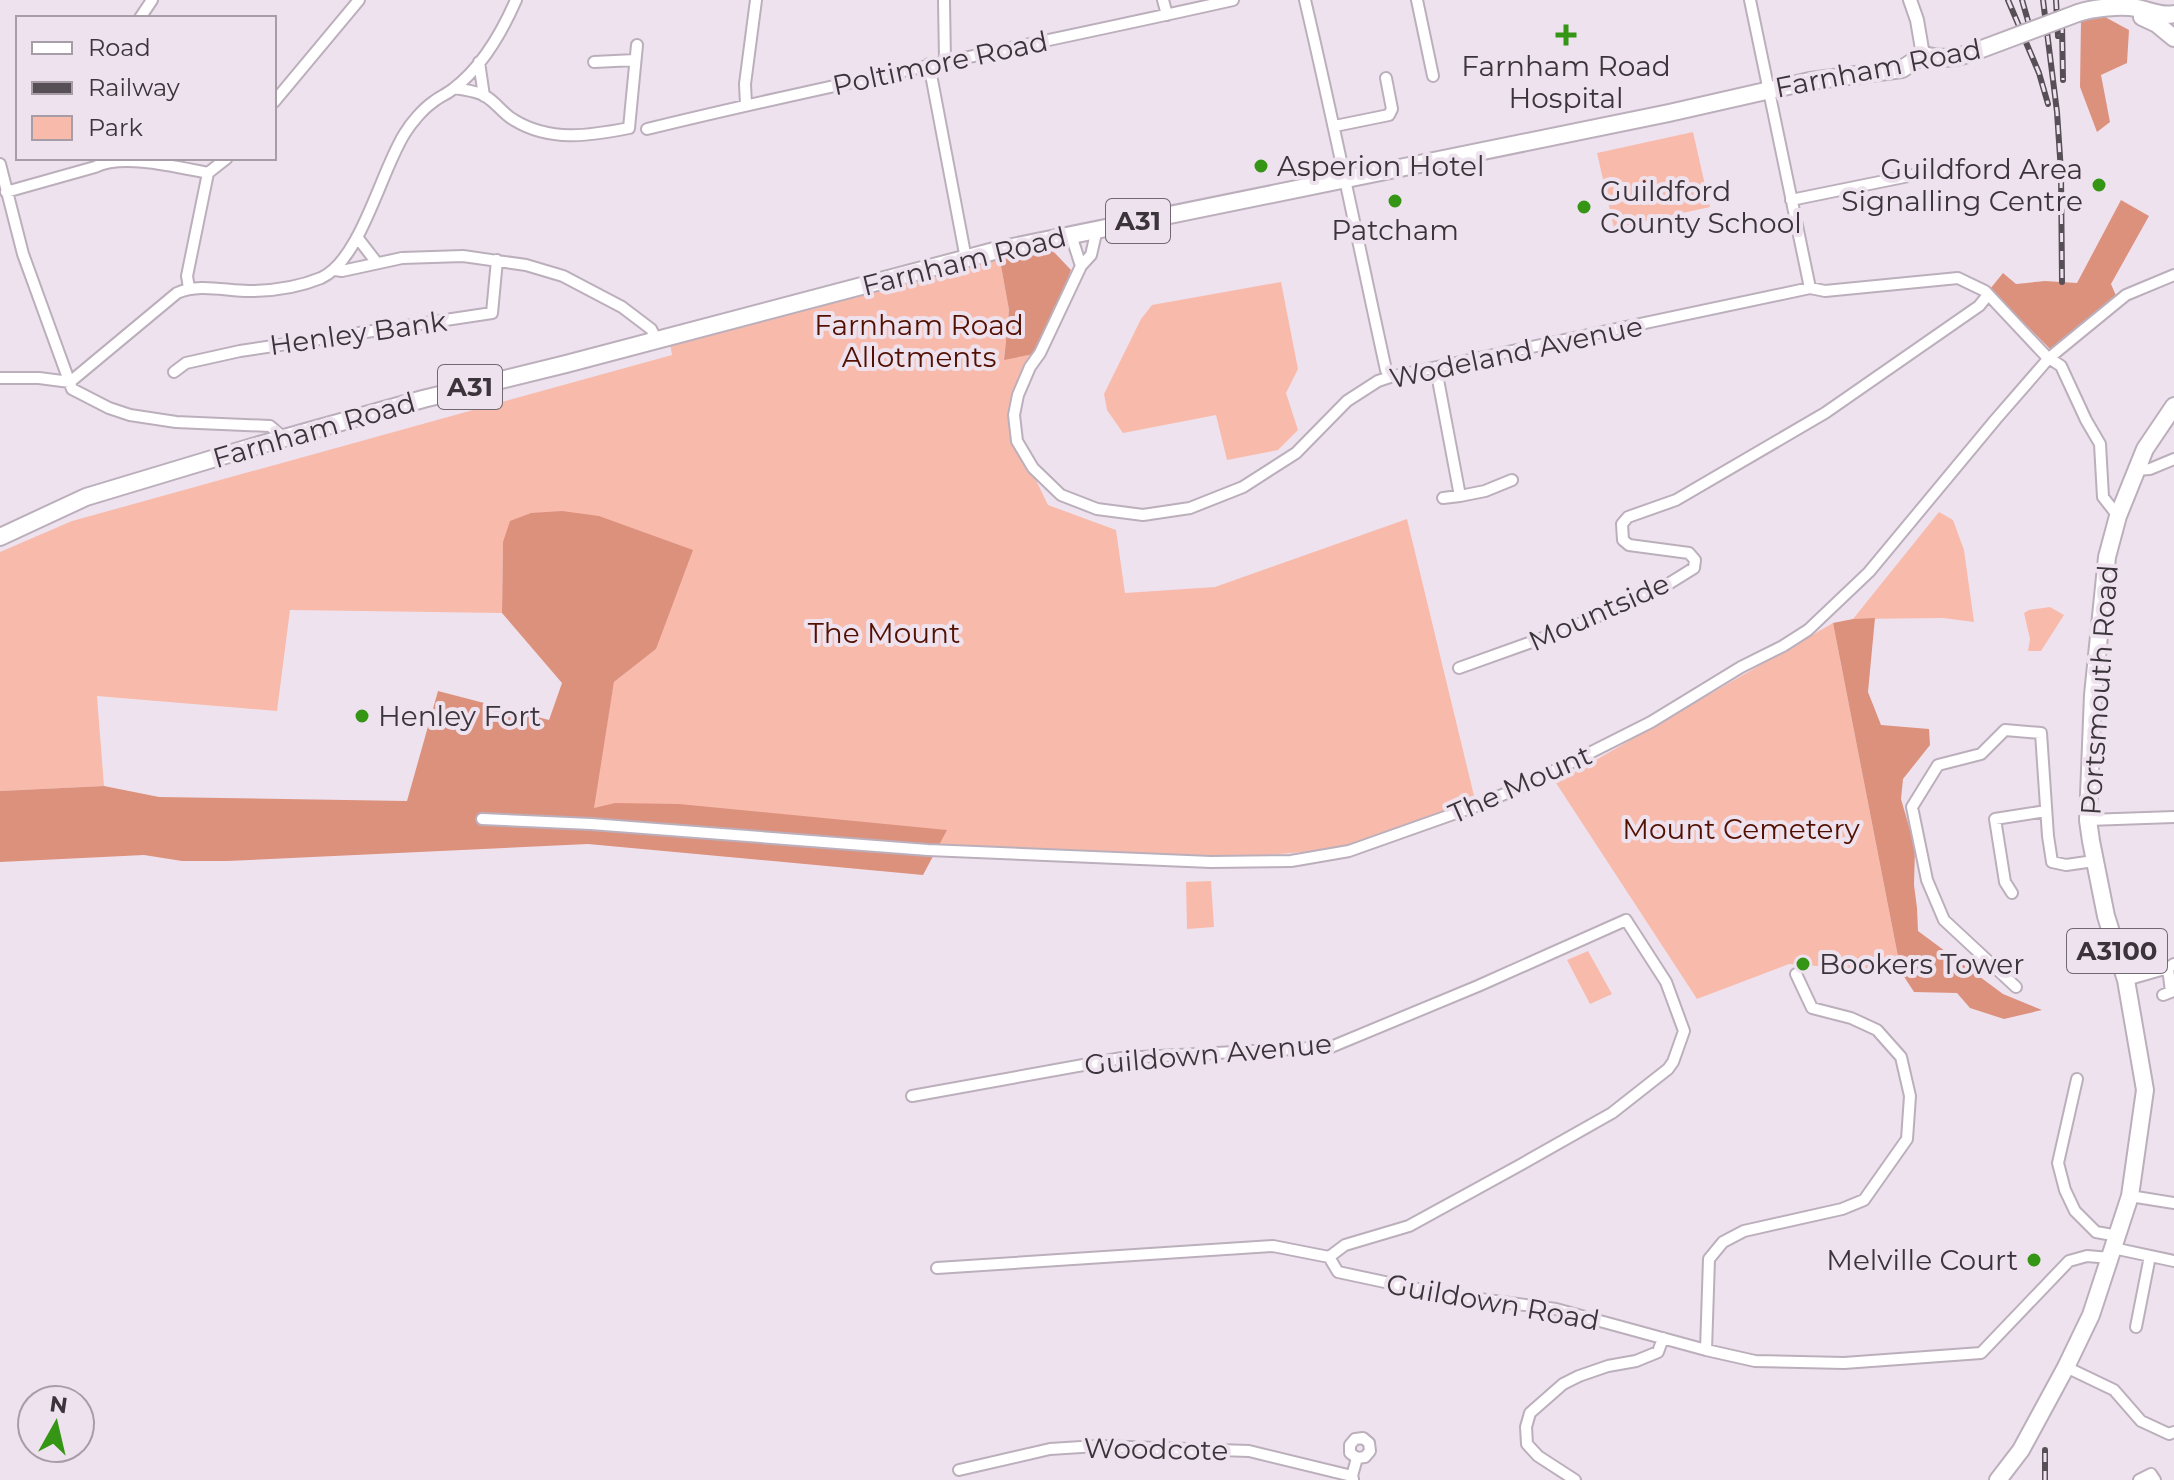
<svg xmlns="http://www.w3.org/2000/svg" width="2174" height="1480" font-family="Montserrat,sans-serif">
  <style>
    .green { fill: #f8bbab }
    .forest { fill: #dc917d }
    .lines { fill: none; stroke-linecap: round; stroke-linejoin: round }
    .minor-casing { stroke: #bcafbc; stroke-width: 14 }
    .tertiary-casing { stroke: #bcafbc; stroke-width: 16 }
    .primary-casing { stroke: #bcafbc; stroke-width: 20 }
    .minor { stroke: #fff; stroke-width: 10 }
    .tertiary { stroke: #fff; stroke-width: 12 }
    .primary { stroke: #fff; stroke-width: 16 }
    .rail-casing { stroke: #564f56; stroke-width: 6 }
    .rail { stroke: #efe2ef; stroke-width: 3; stroke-dasharray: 9; stroke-linecap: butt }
    .primary-bridge-casing { stroke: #bcafbc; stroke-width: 20; stroke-linecap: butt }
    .primary-bridge { stroke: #fff; stroke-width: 16 }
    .poi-dot { fill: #359514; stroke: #efe2ef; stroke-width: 3 }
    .labels { text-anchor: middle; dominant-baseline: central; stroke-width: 8; stroke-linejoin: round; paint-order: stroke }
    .shield { fill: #efe2ef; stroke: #716971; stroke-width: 2 }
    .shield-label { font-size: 26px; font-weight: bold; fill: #3b353b }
    .street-label { font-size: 28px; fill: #3b353b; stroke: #efe2ef }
    .poi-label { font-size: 28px; fill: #3b353b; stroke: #efe2ef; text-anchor: start }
    .park-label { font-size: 28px; fill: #521000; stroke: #efe2ef }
  </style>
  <rect width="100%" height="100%" fill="#efe2ef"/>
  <path class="green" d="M 1693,132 L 1710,207 L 1614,228 L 1597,153 Z
    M 999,255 L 1009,310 L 1004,359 L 1039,353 L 1018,396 L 1017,441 L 1048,505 L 1116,530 L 1125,593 L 1215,587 L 1407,519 L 1476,804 L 1339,849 L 1241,857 L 938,846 L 593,808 L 614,682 L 656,649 L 503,542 L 502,613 L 290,610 L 277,711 L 97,696 L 104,786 L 0,791 L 0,552 L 72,521 L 672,355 L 669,338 Z
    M 1281,282 L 1298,369 L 1286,393 L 1298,430 L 1278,450 L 1227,460 L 1216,415 L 1123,433 L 1107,410 L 1104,394 L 1141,319 L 1152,305 Z
    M 1939,512 L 1953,520 L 1964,550 L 1974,622 L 1943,618 L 1853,619 Z
    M 2050,607 L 2064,615 L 2041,651 L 2028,651 L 2030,639 L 2024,613 L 2029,610 Z
    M 1833,623 L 1901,972 L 1789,964 L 1697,999 L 1556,783 Z
    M 1211,881 L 1214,927 L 1187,929 L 1186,882 Z
    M 1588,951 L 1612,994 L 1590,1004 L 1567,960 Z"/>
  <path class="forest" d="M 2105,17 L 2129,30 L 2127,63 L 2101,75 L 2110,122 L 2097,132 L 2080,87 L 2081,21 Z
    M 2121,200 L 2149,216 L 2111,284 L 2117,298 L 2050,349 L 1990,289 L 2003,273 L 2016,284 L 2045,281 L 2077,283 Z
    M 1053,251 L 1071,270 L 1039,353 L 1004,360 L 1009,310 L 999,255 Z
    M 562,511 L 599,516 L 693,550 L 656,649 L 614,682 L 594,808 L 615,803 L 679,804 L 947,830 L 923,875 L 588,844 L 227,861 L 182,861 L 144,855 L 0,862 L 0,791 L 104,786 L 159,797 L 407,801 L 438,691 L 549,720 L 562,683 L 502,613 L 503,542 L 510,521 L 531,513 Z
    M 1875,618 L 1868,692 L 1881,725 L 1929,729 L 1930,745 L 1903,779 L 1901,799 L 1915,847 L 1914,885 L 1917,908 L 1918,931 L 2003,994 L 2042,1010 L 2004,1019 L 1970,1008 L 1957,993 L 1914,992 L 1901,972 L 1833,623 L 1853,619 Z"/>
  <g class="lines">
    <defs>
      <path id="minor" d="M 944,0 L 945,61
        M 1163,0 L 1167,15
        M 1305,0 C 1334,123 1359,247 1386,370 L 1390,377
        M 1417,0 L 1433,76
        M 1750,0 L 1810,288
        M 140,18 L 152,0
        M 479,62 L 484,96
        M 594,62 L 635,60
        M 929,64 L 966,259
        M 455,88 C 464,90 477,91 485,96 C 496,102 503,114 514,120 C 550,142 589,136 629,128 L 637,45
        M 274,102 L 359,0
        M 746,105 L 745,84 L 756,0
        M 1335,126 L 1389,115 L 1392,109 L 1386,78
        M 647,129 C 842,81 1038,44 1233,0
        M 0,164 L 23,254 L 72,389 L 109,408 L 130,415 L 176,422 L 270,426 L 284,438
        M 6,192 L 95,167 C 123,153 177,167 208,173
        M 1791,200 L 1958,166
        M 1097,229 L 1091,255 L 1081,266 L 1040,353 L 1030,367 L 1018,395 L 1014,415 L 1017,441 L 1033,468 L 1061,495 L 1097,509 L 1143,515 L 1190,508 L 1243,487 L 1296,453 L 1347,401 L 1378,381 L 1390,377 L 1810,288 L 1825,291 L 1958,278 L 1985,291 L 2046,356 L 2061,366 L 2086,420 L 2100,444 L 2103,497 L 2118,516
        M 1071,235 L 1081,266
        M 357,237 L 377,263
        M 335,270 L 342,271 L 402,258 L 463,256 L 526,265 L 563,276 L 622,307 L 651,329 L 656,339
        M 189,288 L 187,276 L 208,173 L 227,158
        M 1436,369 L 1460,496 L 1485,491 L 1512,480
        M 174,372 L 186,363 L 240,351 L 492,313 L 497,260
        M 0,378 L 39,378 L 70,382 L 177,293 C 199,283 226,291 249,291 C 273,291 299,287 321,278 C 361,260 381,170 405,133 C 411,123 423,109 433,102 C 439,97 447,94 453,89 C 481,68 502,32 516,0
        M 2135,470 L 2150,469 L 2174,459
        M 1443,498 L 1460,496
        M 1459,668 L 1565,630 L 1657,591 L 1694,568 L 1695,560 L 1689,553 L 1629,545 L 1623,540 L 1622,524 L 1628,517 L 1676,500 L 1825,413 L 1979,306 L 1988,295
        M 482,819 L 591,824 L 928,850 L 1211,862 L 1291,861 L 1349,851 L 1476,806 L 1528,784 L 1651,722 L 1741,667 L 1783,646 L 1808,630 L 1869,572 L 1996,419 L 2049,358 L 2126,295 L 2174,275
        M 2088,820 L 2174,817
        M 2012,893 L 2005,882 L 1995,819 L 2046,811
        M 2126,980 L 2168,968 L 2174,964
        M 2016,987 L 1944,920 L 1927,880 L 1912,807 L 1938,765 L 1981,754 L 2005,730 L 2041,733 L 2048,836 L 2052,862 L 2066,865 L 2094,861
        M 2163,995 L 2171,992 L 2168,968
        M 2077,1079 L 2058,1163 L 2065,1190 L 2075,1211 L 2096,1232 L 2118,1236
        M 912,1096 L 1122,1058 L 1331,1047 L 1478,986 L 1626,920 L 1666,982 L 1684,1031 L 1673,1062 L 1668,1069 L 1612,1113 L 1522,1164 L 1409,1226 L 1345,1245 L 1329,1257
        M 2130,1196 L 2174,1203
        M 2113,1248 L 2174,1261
        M 937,1268 L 1273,1246 L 1329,1257 L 1338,1272 L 1441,1294 L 1556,1309 L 1706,1350 L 1755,1361 L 1844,1363 L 1981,1353 L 2069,1261 L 2087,1256 L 2110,1258
        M 2136,1327 L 2150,1256
        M 1706,1350 L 1709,1259 L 1723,1242 L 1744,1231 L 1842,1209 L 1864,1200 L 1907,1139 L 1910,1096 L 1901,1057 L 1877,1030 L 1851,1018 L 1812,1008 L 1796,974
        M 2066,1367 L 2114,1390 L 2141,1421 L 2169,1434 L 2174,1432
        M 959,1470 L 1050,1449 L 1097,1446 L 1249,1451 L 1352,1476
        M 1353,1479 L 1352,1476 L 1357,1458 L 1350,1453 L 1350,1445 L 1355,1439 L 1363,1438 L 1369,1443 L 1370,1451 L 1365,1457 L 1357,1458
        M 1575,1480 L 1538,1456 L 1527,1444 L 1526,1427 L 1530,1413 L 1563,1384 L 1579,1376 L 1608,1366 L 1636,1361 L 1658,1352 L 1663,1338
        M 2139,1480 L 2151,1474 L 2155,1480"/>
      <path id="tertiary" d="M 1910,0 L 1917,20 L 1923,55"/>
      <path id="primary" d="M 2078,13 C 2092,8 2122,5 2136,8 C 2149,10 2160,17 2174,14
        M 2142,17 L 2157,24 L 2174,38
        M 0,537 L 86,497 L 252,447 L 423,399 L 566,364 L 998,250 L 1669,113 L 1810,81 L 1902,69 L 1923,55 C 1941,59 1953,59 1971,53
        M 1998,1480 L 2021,1450 L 2066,1367 L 2091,1315 L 2130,1196 L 2145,1090 L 2126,980 L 2106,916 L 2091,841 L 2088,820 L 2093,695 L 2107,557 L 2118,516 L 2145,449 L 2174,406"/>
    </defs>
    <use href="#minor" class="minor-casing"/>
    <use href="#tertiary" class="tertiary-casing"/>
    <use href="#primary" class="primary-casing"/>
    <use href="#minor" class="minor"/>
    <use href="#tertiary" class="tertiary"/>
    <use href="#primary" class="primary"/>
    <defs>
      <path id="rail" d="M 2008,0 L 2039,73 L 2048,104
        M 2022,0 L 2032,35
        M 2043,0 L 2057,112 L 2061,172 L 2062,282
        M 2056,0 L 2058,36
        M 2062,24 L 2063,80
        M 2045,1480 L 2045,1450"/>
    </defs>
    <use href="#rail" class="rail-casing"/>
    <use href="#rail" class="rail"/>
    <defs>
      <path id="primary-bridge" d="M 1971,53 L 2078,13"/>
    </defs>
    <use href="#primary-bridge" class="primary-bridge-casing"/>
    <use href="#primary-bridge" class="primary-bridge"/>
  </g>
  <g class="poi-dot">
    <path d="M1562 23h8v8h8v8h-8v8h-8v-8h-8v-8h8z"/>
    <circle cx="1261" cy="166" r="8"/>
    <circle cx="2099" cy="185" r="8"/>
    <circle cx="1395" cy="201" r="8"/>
    <circle cx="1584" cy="207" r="8"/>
    <circle cx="362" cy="716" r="8"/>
    <circle cx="1803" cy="964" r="8"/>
    <circle cx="2034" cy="1260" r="8"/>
  </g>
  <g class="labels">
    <g class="shield">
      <rect x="1106" y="199" width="64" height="44" rx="6"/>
      <rect x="438" y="365" width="64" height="44" rx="6"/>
      <rect x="2067" y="929" width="100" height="44" rx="6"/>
    </g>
    <g class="shield-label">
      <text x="1138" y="221">A31</text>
      <text x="470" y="387">A31</text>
      <text x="2117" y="951">A3100</text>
    </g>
    <g class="street-label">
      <text transform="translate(940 63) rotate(-12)">Poltimore Road</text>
      <text transform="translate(1878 68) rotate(-11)">Farnham Road</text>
      <text transform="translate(964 261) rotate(-14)">Farnham Road</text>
      <text transform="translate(358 333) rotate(-8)">Henley Bank</text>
      <text transform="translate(1516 352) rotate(-12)">Wodeland Avenue</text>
      <text transform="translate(314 430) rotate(-16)">Farnham Road</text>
      <text transform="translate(1599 612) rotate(-24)">Mountside</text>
      <text transform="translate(2099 690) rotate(-86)">Portsmouth Road</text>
      <text transform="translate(1520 784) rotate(-24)">The Mount</text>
      <text transform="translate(1208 1054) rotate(-5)">Guildown Avenue</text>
      <text transform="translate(1493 1302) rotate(10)">Guildown Road</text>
      <text transform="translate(1156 1449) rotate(1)">Woodcote</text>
    </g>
    <g class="poi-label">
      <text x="1566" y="66" text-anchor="middle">Farnham Road<tspan x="1566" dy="32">Hospital</tspan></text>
      <text x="1277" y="166">Asperion Hotel</text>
      <text x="2083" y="169" text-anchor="end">Guildford Area<tspan x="2083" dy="32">Signalling Centre</tspan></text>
      <text x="1600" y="191">Guildford<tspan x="1600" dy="32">County School</tspan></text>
      <text x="1395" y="230" text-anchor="middle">Patcham</text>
      <text x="378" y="716">Henley Fort</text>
      <text x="1819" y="964">Bookers Tower</text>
      <text x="2018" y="1260" text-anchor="end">Melville Court</text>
    </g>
    <g class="park-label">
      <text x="919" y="325">Farnham Road<tspan x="919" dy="32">Allotments</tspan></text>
      <text x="884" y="633">The Mount</text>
      <text x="1741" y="829">Mount Cemetery</text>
    </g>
  </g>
  <rect x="16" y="16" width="260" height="144" fill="#efe2ef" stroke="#a79da7" stroke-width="2"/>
  <rect x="32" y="42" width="40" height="12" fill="#ffffff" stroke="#a79da7" stroke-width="2"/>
  <text x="88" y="56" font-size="24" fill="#3b353b">Road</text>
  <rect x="32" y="82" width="40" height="12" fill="#564f56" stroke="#a79da7" stroke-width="2"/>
  <text x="88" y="96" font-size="24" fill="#3b353b">Railway</text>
  <rect x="32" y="116" width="40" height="24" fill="#f8bbab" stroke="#a79da7" stroke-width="2"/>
  <text x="88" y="136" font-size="24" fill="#3b353b">Park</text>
  <g transform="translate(56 1424) rotate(8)"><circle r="38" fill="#efe2ef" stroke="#a79da7" stroke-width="2"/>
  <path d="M0-6L14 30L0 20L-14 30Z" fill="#359514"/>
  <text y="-12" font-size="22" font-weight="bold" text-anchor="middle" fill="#3b353b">N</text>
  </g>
</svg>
